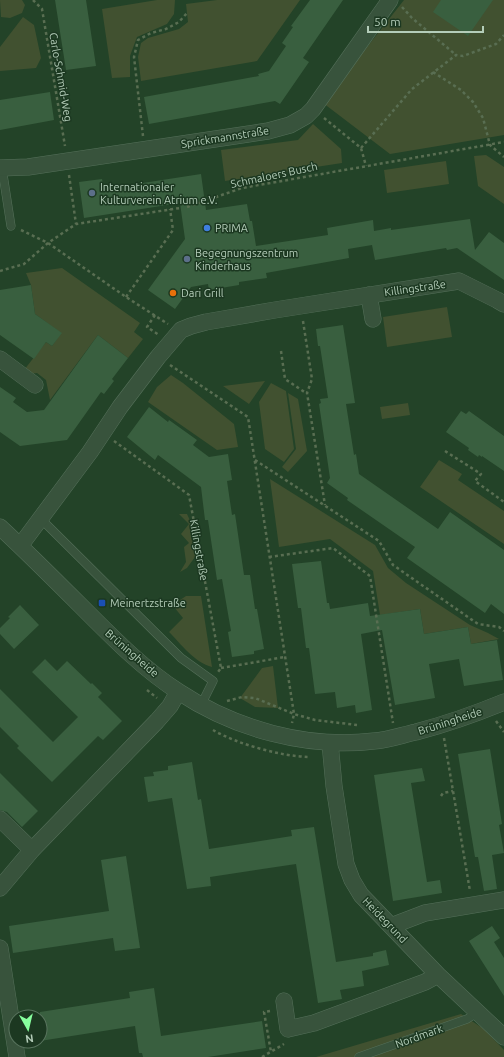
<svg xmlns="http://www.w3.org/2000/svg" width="504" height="1057" font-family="Ubuntu,sans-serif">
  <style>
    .green { fill: #415130 }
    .building { fill: #395f3f }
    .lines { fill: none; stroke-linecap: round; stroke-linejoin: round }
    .lane-casing { stroke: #55705a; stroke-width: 9 }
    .street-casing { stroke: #55705a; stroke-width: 17 }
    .path { stroke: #596e52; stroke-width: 2.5; stroke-dasharray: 3 3; stroke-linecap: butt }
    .lane { stroke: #38533c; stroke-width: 8 }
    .street { stroke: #38533c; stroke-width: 16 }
    .service-dot { fill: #5c6f8a; stroke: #1c3821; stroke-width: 1.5 }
    .shop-dot { fill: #3f7fe0; stroke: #1c3821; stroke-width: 1.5 }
    .food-dot { fill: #e8710a; stroke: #1c3821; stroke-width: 1.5 }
    .transit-dot { fill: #1a4fb4; stroke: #1c3821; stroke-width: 1.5 }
    .labels { text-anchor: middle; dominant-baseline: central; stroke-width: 3; stroke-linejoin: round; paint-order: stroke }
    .street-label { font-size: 11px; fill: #b4cdb9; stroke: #1c3821 }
    .poi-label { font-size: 11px; fill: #b4cdb9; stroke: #1c3821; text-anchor: start }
  </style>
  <rect width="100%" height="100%" fill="#234328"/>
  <path class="green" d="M 0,0 L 22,0 L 25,5 L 22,13 L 10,18 L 1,17 Z
    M 157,0 L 175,0 L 174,14 L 167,24 L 137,37 L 130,56 L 130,77 L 112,78 L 102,9 Z
    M 217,0 L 300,0 L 257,61 L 141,81 L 138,57 L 141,43 L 148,38 L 179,29 L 188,22 L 186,4 Z
    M 404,0 L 504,0 L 504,135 L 390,154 L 323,103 Z
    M 23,17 L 34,25 L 41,58 L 36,68 L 0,71 L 0,47 Z
    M 313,124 L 341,149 L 342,163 L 225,181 L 221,150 L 298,140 Z
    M 486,155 L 504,167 L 504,204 L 478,186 L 474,156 Z
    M 446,161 L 449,184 L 387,193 L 384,170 Z
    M 62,268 L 140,323 L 134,332 L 143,339 L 128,358 L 98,335 L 50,400 L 46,380 L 37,373 L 29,374 L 24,370 L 46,342 L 52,346 L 61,333 L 35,314 L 31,285 L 26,273 Z
    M 447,307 L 452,337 L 387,347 L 383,317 Z
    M 171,375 L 183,383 L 234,424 L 238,447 L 217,450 L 148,402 L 157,387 Z
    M 265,381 L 249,404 L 223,386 Z
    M 271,383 L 286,391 L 294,449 L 284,462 L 265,449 L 259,402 Z
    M 288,393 L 298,399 L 307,451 L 288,472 L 282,467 L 296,449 Z
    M 408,403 L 410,415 L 382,419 L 380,407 Z
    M 439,460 L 462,474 L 458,480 L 504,511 L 504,544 L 420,487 Z
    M 270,479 L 375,545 L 388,568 L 406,583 L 470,625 L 488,633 L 499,639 L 471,644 L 468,627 L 424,634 L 420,609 L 380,615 L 373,571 L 330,539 L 279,547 Z
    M 179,514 L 187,514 L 193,527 L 195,557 L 187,568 L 180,572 L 186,562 L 184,547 L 189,543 L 181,534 L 189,524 Z
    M 186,596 L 201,596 L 212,667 C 195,663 181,644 169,632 L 183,618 L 174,607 L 177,602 Z
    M 273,666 L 278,708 L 255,707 L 240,698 L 262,668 Z
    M 461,1014 L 484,1029 L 504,1050 L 504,1057 L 316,1057 Z"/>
  <path class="building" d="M 55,0 L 86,0 L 96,66 L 66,70 Z
    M 310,0 L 343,0 L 303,58 L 309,62 L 280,104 L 275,101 L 149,124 L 144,97 L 259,76 L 258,74 L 269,71 L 286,46 L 282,43 L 293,27 L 291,26 Z
    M 441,0 L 493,0 L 468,36 L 433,12 Z
    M 50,92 L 54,120 L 0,130 L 0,100 Z
    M 201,174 L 206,210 L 247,204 L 250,221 L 252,221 L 256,246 L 328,235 L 327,228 L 373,220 L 374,231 L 391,228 L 391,230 L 470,219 L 475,250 L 489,232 L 504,243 L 504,280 L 457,248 L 447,250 L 446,248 L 375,260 L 372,245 L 348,249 L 349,258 L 266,273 L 267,278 L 239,282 L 239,285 L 209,290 L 208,284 L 191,287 L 175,309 L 148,290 L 185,239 L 180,203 L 84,218 L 79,182 L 102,179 L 104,189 Z
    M 31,285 L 35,314 L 62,333 L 52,346 L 46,342 L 34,359 L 0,335 L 0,290 Z
    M 343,325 L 355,403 L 346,404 L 354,455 L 356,454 L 359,474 L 438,529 L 450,512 L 504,550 L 504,614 L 491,604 L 485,613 L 407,558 L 415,547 L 347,500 L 348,498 L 327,483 L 330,478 L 319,404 L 321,403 L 320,399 L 328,398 L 320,346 L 318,346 L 316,329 Z
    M 98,335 L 128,358 L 112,379 L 114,381 L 104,394 L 101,392 L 67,440 L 20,446 L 0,432 L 0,387 L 16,398 L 13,402 L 27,412 L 44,410 Z
    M 149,407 L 168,422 L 169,420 L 197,440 L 193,445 L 209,457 L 228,454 L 232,480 L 227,481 L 232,515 L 235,514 L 244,575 L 250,575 L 255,609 L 257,609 L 264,649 L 254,651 L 254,654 L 232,657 L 228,632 L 231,631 L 222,579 L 217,580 L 208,520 L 205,520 L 201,487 L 158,455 L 155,460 L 127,437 Z
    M 461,411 L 466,414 L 469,411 L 504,436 L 504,471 L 482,456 L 482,457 L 479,455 L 478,457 L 468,450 L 469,448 L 446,432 Z
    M 321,561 L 327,603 L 329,603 L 330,609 L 368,603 L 370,616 L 420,609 L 424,634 L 468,627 L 471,644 L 497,640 L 503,680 L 464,686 L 459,659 L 429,664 L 435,698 L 395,705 L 382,630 L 361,634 L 372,710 L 356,713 L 355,705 L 337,708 L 335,692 L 315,694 L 309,648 L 306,648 L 301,608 L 298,608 L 292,564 Z
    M 20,605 L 39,625 L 14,649 L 0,634 L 0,628 L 10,618 L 8,617 Z
    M 45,659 L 57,671 L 67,661 L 91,684 L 92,683 L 102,693 L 98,697 L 122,721 L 103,740 L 98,736 L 52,782 L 17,748 L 19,746 L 0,727 L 0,689 L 53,742 L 78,717 L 32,672 Z
    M 490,749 L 502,824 L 499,825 L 504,853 L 492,855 L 497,889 L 484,891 L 478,857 L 475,857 L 458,754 Z
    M 192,762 L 198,800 L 201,799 L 209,849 L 292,836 L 291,830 L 314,827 L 336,962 L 373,956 L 373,953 L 386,950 L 389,965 L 362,971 L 364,986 L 340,990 L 342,999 L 318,1003 L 296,864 L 210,877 L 211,886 L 187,889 L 172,798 L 148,802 L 144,777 L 154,776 L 153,772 L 168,770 L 168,766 Z
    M 422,768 L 425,781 L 411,783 L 427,882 L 440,880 L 442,893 L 393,901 L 374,775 Z
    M 0,773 L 38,811 L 22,827 L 7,812 L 0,810 Z
    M 126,856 L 140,948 L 115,951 L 113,938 L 13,953 L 9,926 L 109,911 L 101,860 Z
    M 492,926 L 500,938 L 494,942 L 504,958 L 504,996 L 469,941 Z
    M 154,988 L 161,1036 L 262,1021 L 266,1048 L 208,1057 L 143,1057 L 142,1053 L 139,1053 L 135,1026 L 40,1041 L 40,1012 L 130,998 L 129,992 Z"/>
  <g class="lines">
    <defs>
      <path id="lane" d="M 2,168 L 11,226
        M 41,519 L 181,658 L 213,681 L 201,705
        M 359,1057 L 467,1019 L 478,1012"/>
      <path id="street" d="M 0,168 L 28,167 L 268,131 L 290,125 L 306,116 L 313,109 L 390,0
        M 369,295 L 373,319
        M 0,359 L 35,385
        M 0,527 C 28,553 55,580 82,607 C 112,637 143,669 179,692 C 235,729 307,749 374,741 C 388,740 402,735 416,732 C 446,724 475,714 504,702
        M 20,546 L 90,452 L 120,407 L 158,357 L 181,330 L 191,326 L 206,322 L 275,310 L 459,281 L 497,300 L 504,304
        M 330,743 L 334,786 L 346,864 L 352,880 L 361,895 L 438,975 L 504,1037
        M 0,819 L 32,850
        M 0,888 L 32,850 L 157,721 L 170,706 L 178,692
        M 391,926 L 425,913 L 504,900
        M 0,948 L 17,1057
        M 284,1001 L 288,1029 L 314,1023 L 425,982 L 438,975"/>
    </defs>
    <use href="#lane" class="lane-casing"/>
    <use href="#street" class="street-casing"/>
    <path class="path" d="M 33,0 L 42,9 L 65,146
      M 402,7 L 412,18 L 456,55
      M 433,72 L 461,90 L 473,102 L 483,118 L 490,145 L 504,157
      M 324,118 L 361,148 L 366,166
      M 143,136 L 134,57 L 138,40 L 151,33 L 166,29 L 179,22 L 187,13
      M 361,148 L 412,89 L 456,55 L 463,56 L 496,44 L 504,35
      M 69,175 L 76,224
      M 187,207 L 242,188 L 504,142
      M 21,230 L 48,243 L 126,297 L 168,324
      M 0,271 L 24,264 L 48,243 L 76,224 L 180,208
      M 126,297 L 173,230 L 170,209
      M 155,315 L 147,327 L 159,335
      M 303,321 L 312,379 L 307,393 L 325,505
      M 281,351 L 285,379 L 306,393
      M 170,365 L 248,417 L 294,714 L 292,723
      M 114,441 L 189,495 L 221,668 L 218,672
      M 445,451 L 481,474 L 475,481 L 504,502
      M 255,460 L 379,541 L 393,565 L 478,624 L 499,627 L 504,631
      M 269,557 L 333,548 L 370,576 L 393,723
      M 221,668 L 285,657
      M 147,690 L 157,698
      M 227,701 L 242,697 L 255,698 L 294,714 L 315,720 L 357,725
      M 496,721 L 504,732
      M 213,730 C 237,744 280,756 308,757
      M 444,738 L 470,891
      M 441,796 L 443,793 L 453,791
      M 270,1011 L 264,1012 L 271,1052
      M 262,1057 L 284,1044"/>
    <use href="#lane" class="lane"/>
    <use href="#street" class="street"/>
  </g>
  <g class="service-dot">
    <circle cx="92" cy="193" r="4"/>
    <circle cx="187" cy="259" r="4"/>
  </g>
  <circle class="shop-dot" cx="207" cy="228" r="4"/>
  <circle class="food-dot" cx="173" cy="293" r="4"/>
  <rect class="transit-dot" x="98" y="599" width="8" height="8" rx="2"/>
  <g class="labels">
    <g class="street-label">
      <text transform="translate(61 77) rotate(80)">Carlo-Schmid-Weg</text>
      <text transform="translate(225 137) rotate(-9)">Sprickmannstraße</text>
      <text transform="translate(274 175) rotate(-12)">Schmaloers Busch</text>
      <text transform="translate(415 288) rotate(-8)">Killingstraße</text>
      <text transform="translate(199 550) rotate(80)">Killingstraße</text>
      <text transform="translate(132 653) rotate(41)">Brüningheide</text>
      <text transform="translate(450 721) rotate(-18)">Brüningheide</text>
      <text transform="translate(385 920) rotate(46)">Heidegrund</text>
      <text transform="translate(419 1036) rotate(-20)">Nordmark</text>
    </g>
    <g class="poi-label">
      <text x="100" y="187">Internationaler<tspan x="100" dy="13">Kulturverein Atrium e.V.</tspan></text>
      <text x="215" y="228">PRIMA</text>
      <text x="195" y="253">Begegnungszentrum<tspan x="195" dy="13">Kinderhaus</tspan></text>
      <text x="181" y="293">Dari Grill</text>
      <text x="110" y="603">Meinertzstraße</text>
    </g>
  </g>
  <g transform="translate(28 1029) rotate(172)"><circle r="19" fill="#1c3821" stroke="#59745e"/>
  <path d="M0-3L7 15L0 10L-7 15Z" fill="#87ff9e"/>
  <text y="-6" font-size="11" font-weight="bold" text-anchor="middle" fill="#b4cdb9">N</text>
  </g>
  <path d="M368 26v6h115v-6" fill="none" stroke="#b4cdb9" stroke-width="2"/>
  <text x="374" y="26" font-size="12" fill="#b4cdb9" stroke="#1c3821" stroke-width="3" paint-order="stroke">50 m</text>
</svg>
